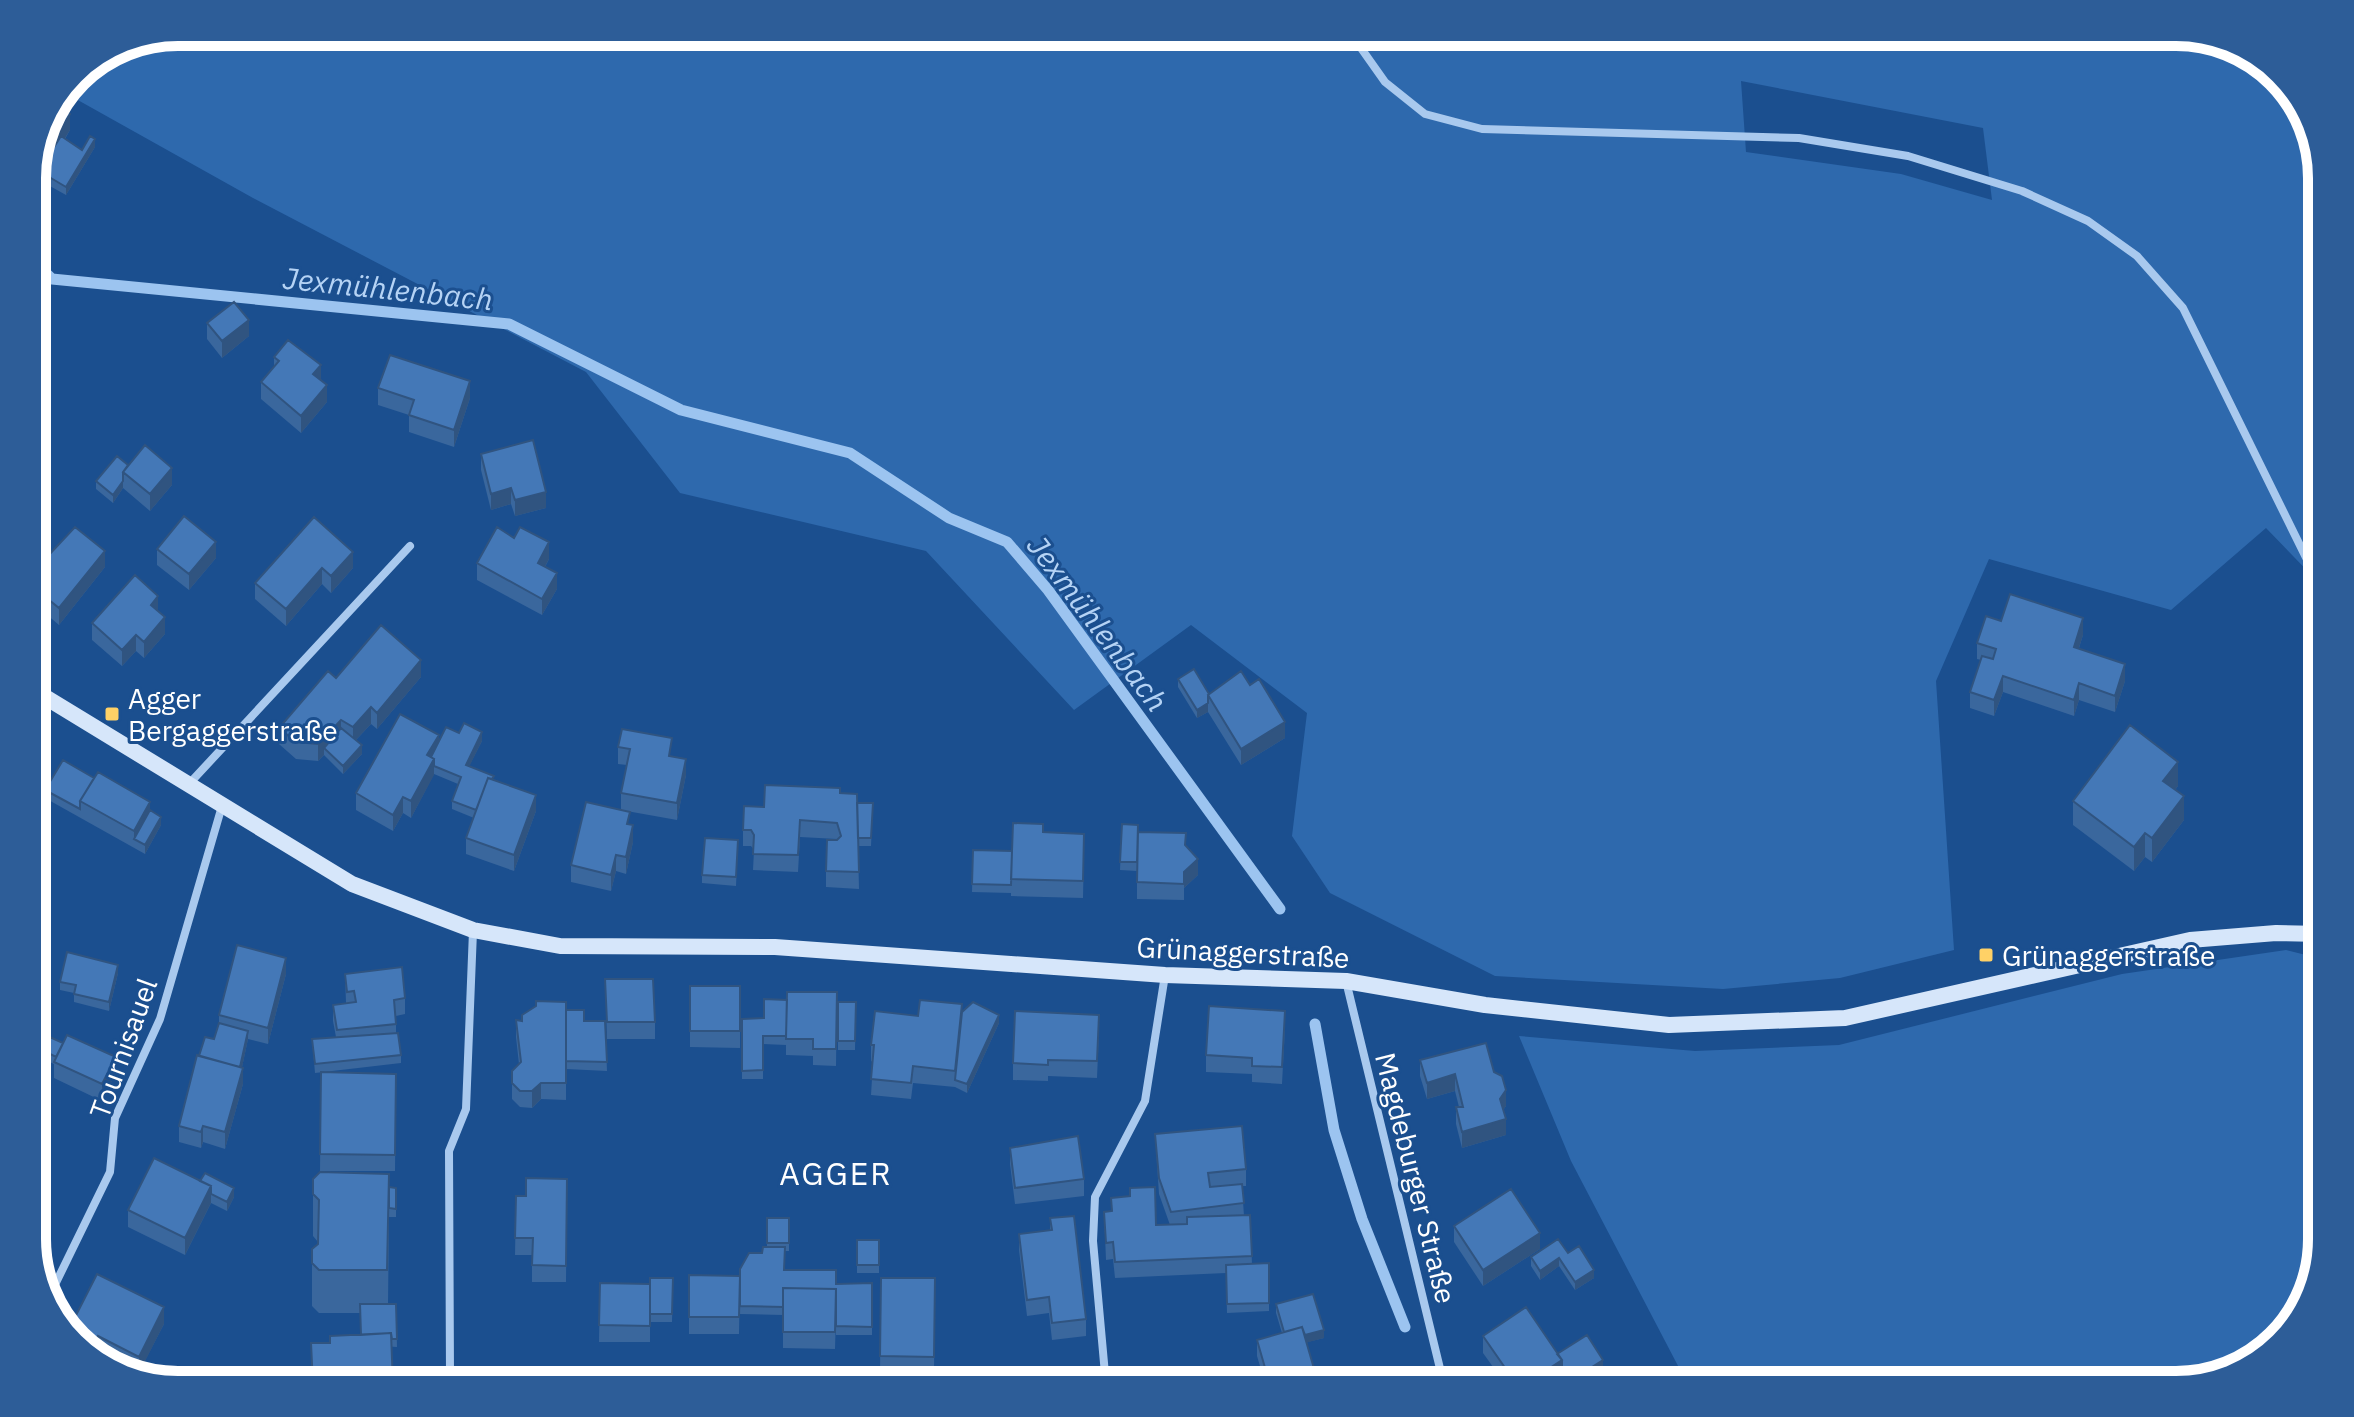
<svg xmlns="http://www.w3.org/2000/svg" width="2354" height="1417" font-family="'IBM Plex Sans',sans-serif">
  <style>
    .green { fill: #2e69ad; fill-rule: evenodd }
    .lines { fill: none; stroke-linecap: round; stroke-linejoin: round }
    .stream { stroke: #9cc4f0; stroke-width: 11 }
    .street { stroke: #a9c9ee; stroke-width: 8 }
    .secondary { stroke: #d6e6fa; stroke-width: 16 }
    .rail-casing { stroke: #fff; stroke-width: 9 }
    .rail { stroke: #1b4f8f; stroke-width: 6; stroke-dasharray: 18; stroke-linecap: butt }
    .wall { fill: #3a679d }
    .shaded-wall { fill: #305480 }
    .building { fill: #4478b7; stroke: #305480; stroke-width: 2 }
    .poi-dot { fill: #ffd166; stroke: #1b4f8f; stroke-width: 3 }
    .labels { text-anchor: middle; dominant-baseline: central; stroke-width: 6; stroke-linejoin: round; paint-order: stroke }
    .poi-label { font-size: 28px; fill: #fff; stroke: #1b4f8f; text-anchor: start }
    .street-label { font-size: 28px; fill: #fff; stroke: #1b4f8f }
    .water-label { font-size: 30px; font-style: italic; fill: #b5d3f5; stroke: #1b4f8f }
    .quarter-label { font-size: 32px; letter-spacing: 2px; fill: #fff; stroke: #1b4f8f }
    .rim { fill: none; stroke: #fff; stroke-width: 10 }
  </style>
  <rect width="100%" height="100%" fill="#1b4f8f"/>
  <path class="green" d="M 179,32 L 2175,32 L 2249,52 L 2302,105 L 2322,169 L 2322,586 L 2266,528 L 2171,610 L 1989,559 L 1936,681 L 1954,950 L 1840,978 L 1723,989 L 1495,976 L 1330,893 L 1292,836 L 1307,713 L 1191,625 L 1074,710 L 926,551 L 680,493 L 586,372 L 253,198 L 67,94 C 86,50 135,41 179,32 ZM 1741,81 L 1983,128 L 1992,200 L 1901,174 L 1746,152 Z
    M 2286,950 L 2322,959 L 2322,1239 L 2302,1312 L 2249,1365 L 2176,1385 L 1688,1385 L 1571,1161 L 1519,1036 L 1695,1051 L 1839,1045 L 2122,974 Z"/>
  <g class="lines">
    <path class="stream" d="M 32,260 L 52,279 L 509,324 L 681,410 L 850,453 L 949,518 L 1007,542 L 1048,590 L 1280,909
      M 1315,1024 L 1334,1130 L 1362,1219 L 1405,1327"/>
    <path class="street" d="M 1357,32 L 1356,41 L 1385,82 L 1425,114 L 1482,129 L 1799,138 L 1908,156 L 2022,191 L 2088,221 L 2137,256 L 2183,308 L 2322,590
      M 188,785 L 410,546
      M 1346,981 L 1444,1385
      M 48,1299 L 110,1172 L 115,1118 L 160,1019 L 222,806
      M 454,1385 L 450,1376 L 449,1151 L 466,1109 L 473,931
      M 1106,1385 L 1093,1241 L 1095,1197 L 1145,1101 L 1165,975"/>
    <path class="secondary" d="M 32,689 L 352,884 L 473,930 L 560,946 L 775,947 L 1165,975 L 1346,981 L 1485,1005 L 1669,1025 L 1845,1018 L 2190,940 L 2276,933 L 2322,934"/>
    <defs>
      <path id="rail" d="M 2033,32 L 2239,49"/>
    </defs>
    <use href="#rail" class="rail-casing"/>
    <use href="#rail" class="rail"/>
  </g>
  <path class="wall" d="M 60,108 L 70,130 L 65,139 L 82,150 L 95,147 L 66,195 L 39,180 L 39,171 L 44,163 L 37,159 Z
    M 207,323 L 249,336 L 222,358 L 207,339 Z
    M 274,357 L 321,380 L 327,402 L 301,433 L 261,399 L 261,382 L 274,367 Z
    M 378,388 L 470,398 L 454,447 L 409,432 L 409,415 L 378,405 Z
    M 481,454 L 546,508 L 515,516 L 511,504 L 491,510 L 481,470 Z
    M 128,465 L 172,485 L 150,511 L 123,488 L 113,503 L 96,489 L 96,481 Z
    M 157,549 L 216,558 L 189,590 L 157,565 Z
    M 353,552 L 353,568 L 331,593 L 322,584 L 286,626 L 255,599 L 255,583 Z
    M 549,559 L 545,567 L 557,589 L 542,615 L 477,580 L 477,563 Z
    M 105,567 L 59,625 L 32,602 L 32,573 Z
    M 158,611 L 165,634 L 144,658 L 136,651 L 122,666 L 92,640 L 92,623 Z
    M 2001,621 L 2083,635 L 2079,648 L 2125,681 L 2115,712 L 2079,700 L 2074,716 L 2003,692 L 1994,716 L 1970,708 L 1970,692 L 1981,660 L 1977,659 L 1977,643 Z
    M 421,677 L 377,729 L 371,724 L 356,740 L 362,754 L 343,774 L 324,755 L 318,761 L 296,759 L 279,744 L 279,728 L 336,678 Z
    M 1178,679 L 1209,694 L 1285,738 L 1241,765 L 1208,712 L 1197,718 L 1178,687 Z
    M 459,733 L 482,741 L 469,766 L 494,780 L 536,811 L 514,871 L 466,854 L 466,838 L 474,818 L 452,809 L 452,801 L 458,784 L 434,774 L 411,818 L 403,813 L 393,831 L 356,810 L 356,793 L 439,741 Z
    M 618,747 L 672,756 L 686,775 L 677,820 L 621,810 L 621,793 L 627,765 L 618,764 Z
    M 2178,786 L 2175,790 L 2184,820 L 2152,862 L 2145,857 L 2134,871 L 2073,825 L 2073,801 Z
    M 45,790 L 150,810 L 161,825 L 145,854 L 45,798 Z
    M 840,793 L 857,803 L 873,803 L 871,846 L 858,846 L 859,889 L 826,887 L 826,871 L 837,839 L 800,837 L 798,872 L 753,870 L 754,850 L 751,846 L 743,846 L 743,830 L 764,807 Z
    M 1122,824 L 1138,832 L 1186,846 L 1198,875 L 1184,888 L 1184,900 L 1137,899 L 1137,871 L 1120,870 Z
    M 630,825 L 633,842 L 626,874 L 616,871 L 611,891 L 571,882 L 571,865 Z
    M 1043,832 L 1084,850 L 1083,898 L 1011,896 L 1011,887 L 1011,893 L 972,892 L 973,850 L 1012,851 Z
    M 738,840 L 736,886 L 702,883 L 702,875 Z
    M 118,973 L 109,1011 L 74,1002 L 74,993 L 60,990 L 60,982 Z
    M 286,974 L 268,1044 L 248,1039 L 242,1067 L 243,1084 L 225,1149 L 203,1142 L 201,1148 L 179,1142 L 179,1126 L 199,1056 L 214,1039 L 219,1023 L 219,1015 Z
    M 345,974 L 405,998 L 405,1014 L 396,1016 L 396,1033 L 401,1055 L 401,1063 L 315,1073 L 312,1039 L 336,1037 L 333,1021 L 333,1005 L 346,1003 Z
    M 605,979 L 655,1022 L 655,1039 L 607,1039 Z
    M 690,986 L 740,986 L 740,1048 L 690,1047 Z
    M 837,992 L 836,1066 L 813,1065 L 813,1056 L 786,1055 L 786,1045 L 763,1044 L 763,1079 L 742,1079 L 742,1019 L 764,1018 L 787,1000 Z
    M 838,1002 L 856,1002 L 855,1050 L 838,1050 Z
    M 566,1010 L 584,1021 L 605,1021 L 607,1071 L 566,1069 L 566,1019 L 566,1100 L 541,1099 L 532,1108 L 520,1107 L 512,1099 L 512,1071 L 519,1064 L 516,1037 L 516,1020 L 522,1021 Z
    M 962,1012 L 999,1023 L 967,1093 L 955,1087 L 913,1083 L 911,1099 L 871,1095 L 873,1062 L 871,1061 L 871,1045 L 918,1016 Z
    M 1285,1027 L 1282,1084 L 1252,1082 L 1252,1074 L 1206,1072 L 1206,1055 Z
    M 32,1029 L 116,1073 L 102,1101 L 54,1078 L 54,1064 L 32,1054 Z
    M 1099,1031 L 1097,1078 L 1048,1076 L 1048,1081 L 1013,1080 L 1013,1063 Z
    M 1420,1060 L 1494,1072 L 1506,1106 L 1503,1110 L 1506,1135 L 1462,1148 L 1456,1124 L 1456,1107 L 1459,1107 L 1455,1091 L 1427,1099 L 1420,1076 Z
    M 321,1072 L 396,1074 L 395,1171 L 320,1171 Z
    M 1155,1134 L 1246,1169 L 1246,1186 L 1242,1186 L 1244,1216 L 1250,1215 L 1252,1264 L 1269,1263 L 1269,1311 L 1227,1313 L 1226,1273 L 1115,1278 L 1113,1259 L 1106,1260 L 1104,1212 L 1111,1211 L 1156,1225 L 1170,1225 L 1159,1194 Z
    M 1010,1148 L 1084,1179 L 1084,1196 L 1015,1204 L 1010,1164 Z
    M 154,1158 L 234,1197 L 227,1211 L 211,1203 L 185,1255 L 128,1227 L 128,1210 Z
    M 313,1179 L 396,1188 L 396,1217 L 389,1217 L 388,1304 L 396,1304 L 397,1347 L 330,1343 L 360,1335 L 360,1313 L 319,1313 L 312,1306 L 312,1249 L 318,1244 L 318,1242 L 313,1236 Z
    M 567,1179 L 566,1282 L 532,1282 L 532,1255 L 515,1255 L 516,1196 L 526,1196 Z
    M 767,1218 L 789,1218 L 789,1251 L 785,1251 L 784,1270 L 836,1284 L 872,1283 L 872,1335 L 836,1335 L 836,1314 L 835,1349 L 783,1348 L 783,1315 L 740,1314 L 740,1269 L 762,1253 L 767,1247 Z
    M 1050,1218 L 1086,1319 L 1086,1336 L 1052,1340 L 1049,1313 L 1027,1316 L 1019,1250 L 1019,1234 L 1050,1230 Z
    M 1454,1226 L 1540,1249 L 1483,1286 L 1454,1242 Z
    M 857,1240 L 879,1240 L 879,1273 L 857,1273 Z
    M 1568,1253 L 1594,1278 L 1575,1290 L 1559,1266 L 1540,1280 L 1531,1266 L 1531,1257 Z
    M 689,1275 L 740,1276 L 739,1334 L 689,1334 Z
    M 650,1278 L 673,1278 L 672,1322 L 650,1322 Z
    M 881,1278 L 935,1278 L 934,1373 L 880,1373 Z
    M 600,1283 L 650,1284 L 650,1342 L 599,1342 Z
    M 1276,1304 L 1324,1338 L 1307,1342 L 1317,1385 L 1250,1385 L 1250,1377 L 1262,1373 L 1257,1356 L 1257,1340 L 1282,1333 L 1276,1313 Z
    M 164,1324 L 138,1374 L 105,1365 L 69,1329 Z
    M 1483,1336 L 1557,1354 L 1603,1369 L 1578,1385 L 1567,1385 L 1562,1377 L 1549,1385 L 1506,1385 L 1483,1353 Z"/>
  <path class="shaded-wall" d="M 70,114 L 70,130 L 48,165 L 48,149 Z
    M 95,139 L 95,147 L 66,195 L 66,187 Z
    M 249,320 L 249,336 L 222,358 L 222,341 Z
    M 321,365 L 321,381 L 313,374 Z
    M 470,381 L 470,398 L 454,447 L 454,430 Z
    M 327,385 L 327,402 L 301,433 L 301,416 Z
    M 172,468 L 172,485 L 150,511 L 150,494 Z
    M 123,481 L 123,488 L 113,503 L 113,495 Z
    M 511,488 L 511,504 L 491,510 L 491,494 Z
    M 546,492 L 546,508 L 515,516 L 515,500 Z
    M 34,501 L 34,517 L 32,519 L 32,502 Z
    M 216,542 L 216,558 L 189,590 L 189,574 Z
    M 549,542 L 549,559 L 538,579 L 538,563 Z
    M 105,551 L 105,567 L 59,625 L 59,608 Z
    M 353,552 L 353,568 L 331,593 L 331,576 Z
    M 322,568 L 322,584 L 286,626 L 286,609 Z
    M 557,573 L 557,589 L 542,615 L 542,599 Z
    M 158,596 L 158,613 L 151,605 Z
    M 165,617 L 165,634 L 144,658 L 144,642 Z
    M 2083,618 L 2083,635 L 2074,663 L 2074,647 Z
    M 136,635 L 136,651 L 122,666 L 122,650 Z
    M 421,660 L 421,677 L 377,729 L 377,713 Z
    M 2125,664 L 2125,681 L 2115,712 L 2115,696 Z
    M 2003,676 L 2003,692 L 1994,716 L 1994,700 Z
    M 2079,683 L 2079,700 L 2074,716 L 2074,700 Z
    M 1208,703 L 1208,712 L 1197,718 L 1197,710 Z
    M 371,707 L 371,724 L 353,743 L 353,727 Z
    M 341,720 L 341,736 L 324,748 L 324,755 L 318,761 L 318,744 Z
    M 1285,722 L 1285,738 L 1241,765 L 1241,749 Z
    M 482,732 L 482,741 L 466,773 L 466,765 Z
    M 439,735 L 439,751 L 434,760 L 434,775 L 411,818 L 411,801 L 427,755 Z
    M 362,745 L 362,754 L 343,774 L 343,766 Z
    M 686,759 L 686,775 L 677,820 L 677,803 Z
    M 2178,762 L 2178,786 L 2163,805 L 2163,781 Z
    M 536,795 L 536,811 L 514,871 L 514,855 Z
    M 2184,796 L 2184,820 L 2152,862 L 2152,838 Z
    M 403,797 L 403,813 L 393,831 L 393,815 Z
    M 150,802 L 150,818 L 134,839 L 134,848 L 134,831 Z
    M 161,817 L 161,825 L 145,854 L 145,845 Z
    M 633,825 L 633,842 L 626,874 L 626,857 Z
    M 2145,833 L 2145,857 L 2134,871 L 2134,847 Z
    M 616,855 L 616,871 L 611,891 L 611,875 Z
    M 1198,859 L 1198,875 L 1184,888 L 1184,900 L 1184,872 Z
    M 286,958 L 286,974 L 268,1044 L 268,1028 Z
    M 118,965 L 118,973 L 109,1011 L 109,1002 Z
    M 999,1015 L 999,1023 L 967,1093 L 967,1084 Z
    M 248,1031 L 248,1039 L 239,1082 L 239,1074 Z
    M 116,1057 L 116,1073 L 102,1101 L 102,1084 Z
    M 243,1068 L 243,1084 L 225,1149 L 225,1132 Z
    M 1455,1074 L 1455,1091 L 1427,1099 L 1427,1083 Z
    M 541,1083 L 541,1099 L 532,1108 L 532,1091 Z
    M 1506,1090 L 1506,1106 L 1500,1115 L 1500,1099 Z
    M 34,1108 L 34,1125 L 32,1128 L 32,1112 Z
    M 1506,1119 L 1506,1135 L 1462,1148 L 1462,1132 Z
    M 203,1126 L 203,1142 L 201,1148 L 201,1132 Z
    M 39,1181 L 39,1197 L 32,1199 L 32,1183 Z
    M 211,1186 L 211,1203 L 185,1255 L 185,1238 Z
    M 234,1188 L 234,1197 L 227,1211 L 227,1202 Z
    M 1540,1233 L 1540,1249 L 1483,1286 L 1483,1270 Z
    M 1559,1258 L 1559,1266 L 1540,1280 L 1540,1271 Z
    M 1594,1270 L 1594,1278 L 1575,1290 L 1575,1282 Z
    M 164,1307 L 164,1324 L 139,1373 L 139,1357 Z
    M 1324,1330 L 1324,1338 L 1286,1348 L 1286,1340 Z
    M 98,1336 L 98,1353 L 95,1355 L 95,1343 Z
    M 1562,1360 L 1562,1377 L 1549,1385 L 1524,1385 Z
    M 1603,1360 L 1603,1369 L 1578,1385 L 1570,1385 L 1570,1381 Z
    M 1317,1379 L 1317,1385 L 1295,1385 Z"/>
  <path class="building" d="M 60,108 L 70,114 L 48,149 L 43,146 Z
    M 61,136 L 82,150 L 90,136 L 95,139 L 66,187 L 39,171 Z
    M 234,302 L 249,320 L 222,341 L 207,323 Z
    M 288,340 L 321,365 L 313,374 L 327,385 L 301,416 L 261,382 L 279,361 L 274,357 Z
    M 390,355 L 470,381 L 454,430 L 409,415 L 414,400 L 378,388 Z
    M 533,440 L 546,492 L 515,500 L 511,488 L 491,494 L 481,454 Z
    M 145,445 L 172,468 L 150,494 L 123,472 Z
    M 117,456 L 128,465 L 123,472 L 123,481 L 113,495 L 96,481 Z
    M 184,516 L 216,542 L 189,574 L 157,549 Z
    M 314,517 L 353,552 L 331,576 L 322,568 L 286,609 L 255,583 Z
    M 75,527 L 105,551 L 59,608 L 32,586 L 32,573 Z
    M 497,527 L 514,538 L 520,527 L 549,542 L 538,563 L 557,573 L 542,599 L 477,563 Z
    M 135,575 L 158,596 L 151,605 L 165,617 L 144,642 L 136,635 L 122,650 L 92,623 Z
    M 2010,594 L 2083,618 L 2074,647 L 2125,664 L 2115,696 L 2079,683 L 2074,700 L 2003,676 L 1994,700 L 1970,692 L 1982,656 L 1993,659 L 1996,649 L 1977,643 L 1986,616 L 2001,621 Z
    M 381,625 L 421,660 L 377,713 L 371,707 L 353,727 L 341,720 L 318,744 L 296,742 L 279,728 L 328,671 L 336,678 Z
    M 1194,669 L 1209,694 L 1208,695 L 1208,703 L 1197,710 L 1178,679 Z
    M 1241,671 L 1250,685 L 1259,679 L 1285,722 L 1241,749 L 1208,695 Z
    M 400,714 L 439,735 L 427,755 L 434,759 L 411,801 L 403,797 L 393,815 L 356,793 Z
    M 464,723 L 482,732 L 466,765 L 494,776 L 492,779 L 488,778 L 476,810 L 452,801 L 461,777 L 434,766 L 434,759 L 431,757 L 446,727 L 459,733 Z
    M 2130,725 L 2178,762 L 2163,781 L 2184,796 L 2152,838 L 2145,833 L 2134,847 L 2073,801 Z
    M 341,728 L 362,745 L 343,766 L 324,748 Z
    M 622,729 L 672,738 L 669,756 L 686,759 L 677,803 L 621,793 L 630,749 L 618,747 Z
    M 63,760 L 94,778 L 80,801 L 80,809 L 45,790 Z
    M 98,772 L 150,802 L 134,831 L 80,801 Z
    M 488,778 L 536,795 L 514,855 L 466,838 Z
    M 765,785 L 840,788 L 840,793 L 857,794 L 859,872 L 826,871 L 827,840 L 837,840 L 841,836 L 837,823 L 800,820 L 798,855 L 753,854 L 754,835 L 751,830 L 743,830 L 744,806 L 764,807 Z
    M 586,802 L 630,812 L 627,824 L 633,825 L 626,857 L 616,855 L 611,875 L 571,865 Z
    M 857,803 L 873,803 L 871,838 L 858,838 Z
    M 150,810 L 161,817 L 145,845 L 134,839 Z
    M 1013,823 L 1043,824 L 1043,832 L 1084,834 L 1083,881 L 1011,879 Z
    M 1122,824 L 1138,825 L 1137,862 L 1120,862 Z
    M 1138,832 L 1186,833 L 1185,845 L 1198,859 L 1184,872 L 1184,884 L 1137,882 Z
    M 705,838 L 738,840 L 736,877 L 702,875 Z
    M 973,850 L 1012,851 L 1011,885 L 972,884 Z
    M 237,945 L 286,958 L 268,1028 L 219,1015 Z
    M 67,952 L 118,965 L 109,1002 L 74,994 L 76,985 L 60,982 Z
    M 402,967 L 405,998 L 394,1000 L 396,1024 L 337,1030 L 333,1005 L 356,1002 L 354,991 L 347,992 L 345,974 Z
    M 605,979 L 653,979 L 655,1022 L 607,1022 Z
    M 690,986 L 740,986 L 740,1031 L 690,1031 Z
    M 787,992 L 837,992 L 836,1049 L 813,1049 L 813,1039 L 786,1039 Z
    M 764,999 L 787,1000 L 786,1036 L 763,1036 L 763,1070 L 742,1071 L 742,1019 L 764,1018 Z
    M 920,1000 L 962,1004 L 955,1071 L 913,1066 L 911,1083 L 871,1079 L 874,1045 L 871,1045 L 875,1011 L 918,1016 Z
    M 536,1001 L 566,1002 L 566,1083 L 541,1083 L 532,1091 L 520,1091 L 512,1083 L 512,1071 L 521,1062 L 516,1020 L 522,1021 L 522,1015 L 536,1006 Z
    M 838,1002 L 856,1002 L 855,1041 L 838,1041 Z
    M 973,1002 L 999,1015 L 967,1084 L 955,1080 L 962,1012 Z
    M 1209,1006 L 1285,1011 L 1282,1067 L 1252,1066 L 1252,1058 L 1206,1055 Z
    M 566,1010 L 584,1010 L 584,1021 L 605,1021 L 607,1062 L 566,1061 Z
    M 1015,1011 L 1099,1015 L 1097,1061 L 1048,1060 L 1048,1065 L 1013,1063 Z
    M 219,1023 L 248,1031 L 240,1067 L 199,1056 L 205,1037 L 214,1039 Z
    M 32,1029 L 63,1043 L 56,1057 L 32,1045 Z
    M 398,1033 L 401,1055 L 315,1064 L 312,1039 Z
    M 67,1035 L 116,1057 L 102,1084 L 54,1062 Z
    M 1486,1043 L 1494,1072 L 1502,1076 L 1506,1090 L 1500,1099 L 1506,1119 L 1462,1132 L 1456,1107 L 1463,1107 L 1455,1074 L 1427,1083 L 1420,1060 Z
    M 197,1055 L 243,1068 L 225,1132 L 203,1126 L 201,1132 L 179,1126 Z
    M 321,1072 L 396,1074 L 395,1155 L 320,1154 Z
    M 1242,1126 L 1246,1169 L 1208,1173 L 1210,1187 L 1242,1184 L 1244,1203 L 1171,1212 L 1159,1178 L 1155,1134 Z
    M 1078,1136 L 1084,1179 L 1015,1188 L 1010,1148 Z
    M 32,1154 L 39,1181 L 32,1183 Z
    M 154,1158 L 211,1186 L 185,1238 L 128,1210 Z
    M 320,1172 L 389,1174 L 387,1270 L 319,1270 L 312,1263 L 312,1249 L 318,1244 L 319,1200 L 313,1194 L 313,1179 Z
    M 205,1173 L 234,1188 L 227,1202 L 211,1194 L 211,1186 L 200,1181 Z
    M 526,1178 L 567,1179 L 566,1266 L 532,1265 L 533,1238 L 515,1238 L 516,1196 L 526,1196 Z
    M 389,1187 L 396,1188 L 396,1209 L 389,1208 Z
    M 1155,1187 L 1156,1225 L 1187,1224 L 1187,1217 L 1250,1215 L 1252,1256 L 1115,1262 L 1113,1242 L 1106,1243 L 1104,1212 L 1112,1211 L 1111,1198 L 1130,1196 L 1130,1188 Z
    M 1511,1189 L 1540,1233 L 1483,1270 L 1454,1226 Z
    M 1074,1216 L 1086,1319 L 1052,1323 L 1049,1297 L 1027,1300 L 1019,1234 L 1052,1230 L 1050,1218 Z
    M 767,1218 L 789,1218 L 789,1243 L 767,1243 Z
    M 1558,1239 L 1568,1253 L 1579,1246 L 1594,1270 L 1575,1282 L 1559,1258 L 1540,1271 L 1531,1257 Z
    M 857,1240 L 879,1240 L 879,1265 L 857,1265 Z
    M 763,1247 L 785,1247 L 784,1270 L 836,1270 L 836,1284 L 872,1283 L 872,1327 L 836,1326 L 836,1289 L 783,1288 L 783,1307 L 740,1306 L 740,1269 L 749,1253 L 762,1253 Z
    M 1269,1263 L 1269,1303 L 1227,1304 L 1226,1265 Z
    M 97,1274 L 164,1307 L 139,1357 L 98,1336 L 95,1343 L 69,1329 Z
    M 689,1275 L 740,1276 L 739,1317 L 689,1317 Z
    M 650,1278 L 673,1278 L 672,1314 L 650,1314 Z
    M 881,1278 L 935,1278 L 934,1357 L 880,1356 Z
    M 600,1283 L 650,1284 L 650,1326 L 599,1325 Z
    M 783,1288 L 836,1289 L 835,1332 L 783,1332 Z
    M 1313,1294 L 1324,1330 L 1305,1335 L 1302,1327 L 1284,1332 L 1276,1304 Z
    M 360,1304 L 396,1304 L 397,1339 L 392,1339 L 391,1333 L 361,1335 Z
    M 1526,1307 L 1562,1360 L 1524,1385 L 1517,1385 L 1483,1336 Z
    M 1302,1327 L 1317,1379 L 1295,1385 L 1270,1385 L 1257,1340 Z
    M 391,1333 L 393,1385 L 313,1385 L 311,1343 L 330,1343 L 330,1336 Z
    M 1587,1335 L 1603,1360 L 1570,1381 L 1562,1368 L 1562,1360 L 1557,1354 Z
    M 98,1344 L 139,1365 L 135,1373 L 105,1365 L 93,1354 Z
    M 1264,1372 L 1268,1385 L 1252,1385 L 1250,1377 Z"/>
  <g class="poi-dot">
    <rect x="104" y="706" width="16" height="16" rx="4"/>
    <rect x="1978" y="947" width="16" height="16" rx="4"/>
  </g>
  <g class="labels">
    <g class="poi-label">
      <text x="128" y="698">Agger<tspan x="128" dy="32">Bergaggerstraße</tspan></text>
      <text x="2002" y="955">Grünaggerstraße</text>
    </g>
    <g class="street-label">
      <text transform="translate(1243 952) rotate(3)">Grünaggerstraße</text>
      <text transform="translate(123 1048) rotate(-70)">Tournisauel</text>
      <text transform="translate(1416 1178) rotate(76)">Magdeburger Straße</text>
    </g>
    <g class="water-label">
      <text transform="translate(388 288) rotate(6)">Jexmühlenbach</text>
      <text transform="translate(1098 623) rotate(53)">Jexmühlenbach</text>
    </g>
    <g class="quarter-label">
      <text x="836" y="1173">AGGER</text>
    </g>
  </g>
  <path d="M0 0H2354V1417H0ZM178 46H2176A132 132 0 0 1 2308 178V1239A132 132 0 0 1 2176 1371H178A132 132 0 0 1 46 1239V178A132 132 0 0 1 178 46Z" fill="#2d5d98" fill-rule="evenodd"/>
  <path class="rim" d="M178 46H2176A132 132 0 0 1 2308 178V1239A132 132 0 0 1 2176 1371H178A132 132 0 0 1 46 1239V178A132 132 0 0 1 178 46Z"/>
</svg>
